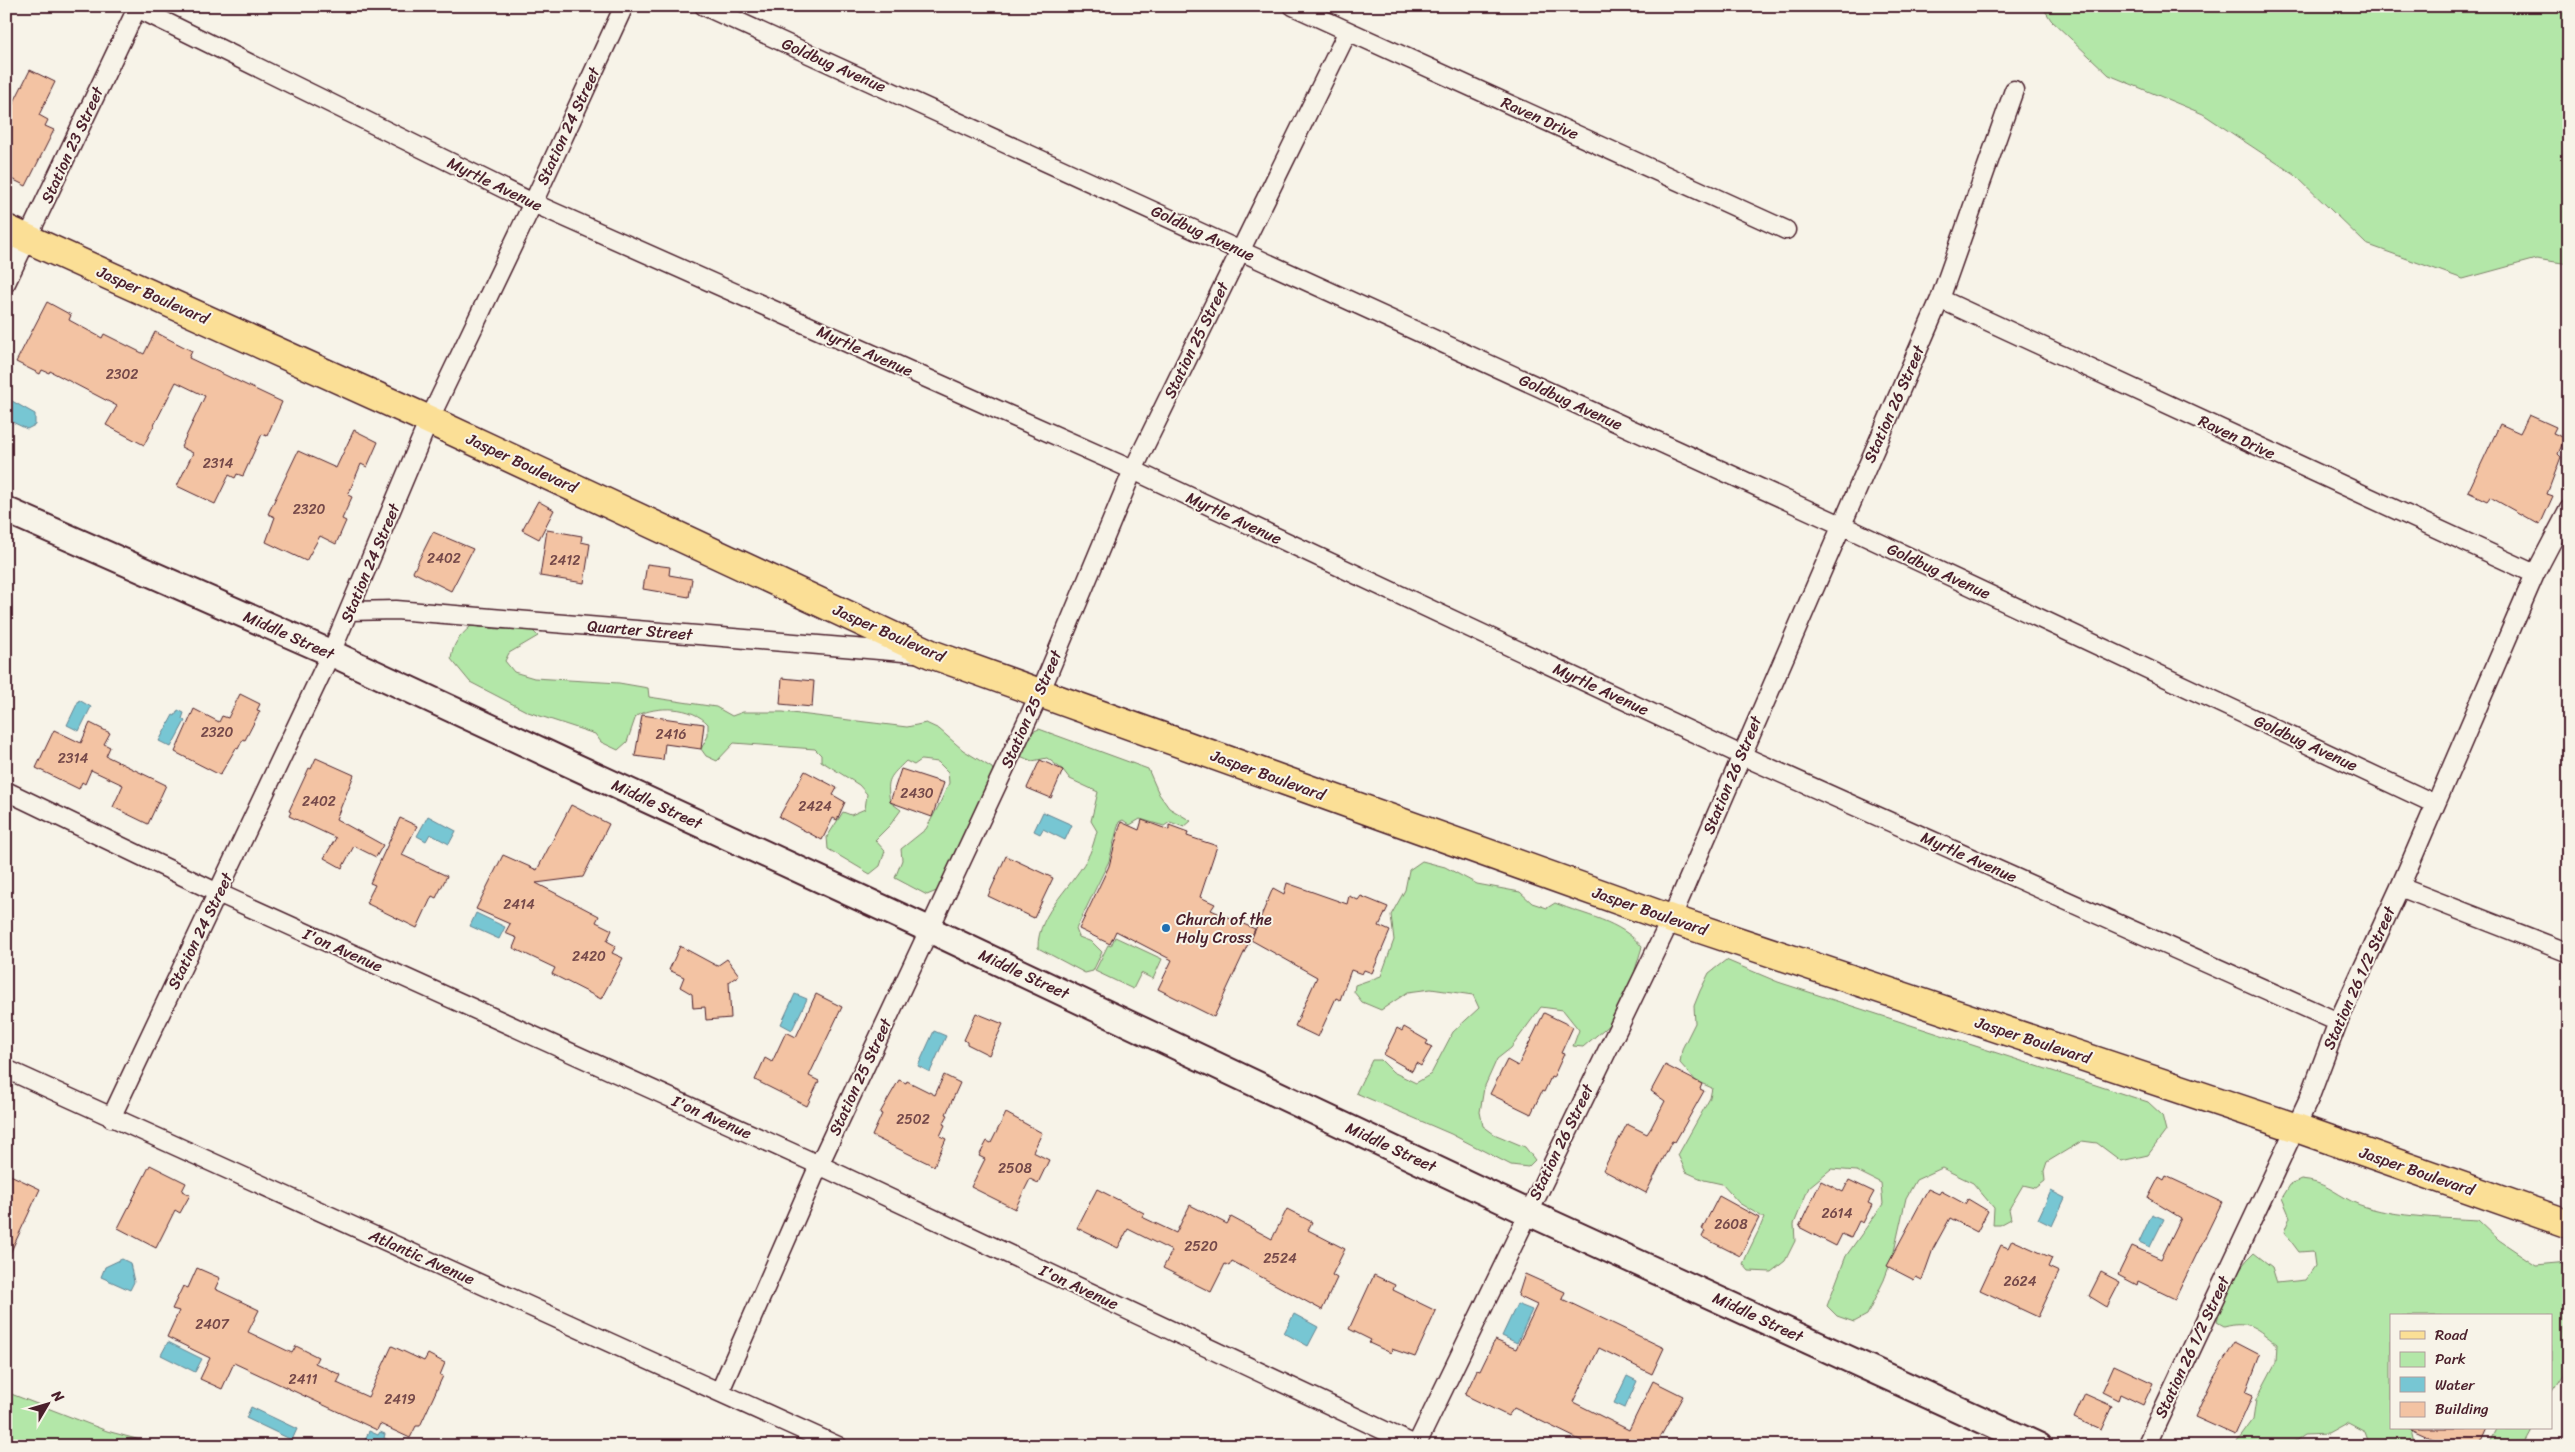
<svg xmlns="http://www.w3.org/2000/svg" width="2575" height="1452" font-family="Sriracha,sans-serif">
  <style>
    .green { fill: #b3e7a8; stroke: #7e836a }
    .water { fill: #77c6d3; stroke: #658390 }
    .building { fill: #f3c3a3; stroke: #4a1f2b }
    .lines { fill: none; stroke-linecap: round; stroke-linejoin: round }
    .street-casing { stroke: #4a1f2b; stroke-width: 21 }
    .secondary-casing { stroke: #4a1f2b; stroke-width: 29 }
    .primary-casing { stroke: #4a1f2b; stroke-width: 31 }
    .street { stroke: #f7f3e8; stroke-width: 18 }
    .secondary { stroke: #f7f3e8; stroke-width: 25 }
    .primary { stroke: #fbdf96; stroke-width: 28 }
    .poi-dot { fill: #1f6fb2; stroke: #f7f3e8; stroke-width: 2 }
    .labels { text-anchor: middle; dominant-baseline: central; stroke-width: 4; stroke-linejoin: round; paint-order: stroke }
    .number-label { font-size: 14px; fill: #744849 }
    .street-label { font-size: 16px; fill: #4a1f2b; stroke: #f7f3e8 }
    .poi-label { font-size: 16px; fill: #4a1f2b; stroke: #f7f3e8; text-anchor: start }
  </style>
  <rect width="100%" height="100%" fill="#f7f3e8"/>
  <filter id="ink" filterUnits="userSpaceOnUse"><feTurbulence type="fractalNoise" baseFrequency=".02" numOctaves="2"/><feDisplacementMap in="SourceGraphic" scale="10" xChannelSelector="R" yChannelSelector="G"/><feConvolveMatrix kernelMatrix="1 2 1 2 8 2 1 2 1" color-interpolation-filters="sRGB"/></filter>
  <g filter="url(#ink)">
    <path class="green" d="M 2042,6 L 2569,6 L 2569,264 L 2536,259 L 2463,279 L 2366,244 L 2295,175 L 2203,114 L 2109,75 L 2051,20 Z
      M 471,626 L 498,629 L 531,629 L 538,636 L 509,653 L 505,661 L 514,672 L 534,678 L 619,683 L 648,688 L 649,697 L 716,707 L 732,716 L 743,712 L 783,712 L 907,727 L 926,723 L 939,729 L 963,750 L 992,768 L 995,776 L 939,890 L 927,895 L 895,878 L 902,860 L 901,849 L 926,829 L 939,805 L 949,783 L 948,772 L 938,762 L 921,760 L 914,765 L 906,761 C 890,777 886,778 890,802 L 901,810 L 890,825 L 875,840 L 885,851 L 880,866 L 870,874 L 828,849 L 827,837 L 843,812 L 851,815 L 865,809 L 867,794 L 859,785 L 821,761 L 821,755 L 815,749 L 734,743 L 717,761 L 706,756 L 701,749 L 708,736 L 708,724 C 692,706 657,705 636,716 L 627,742 L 618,750 L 601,742 L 595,734 L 528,712 L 470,682 L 451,659 C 453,643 459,637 471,626 Z
      M 1039,729 L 1148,769 L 1159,794 L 1169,808 L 1191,821 L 1184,827 L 1170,822 L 1164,826 L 1140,819 L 1130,825 L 1123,820 L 1119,822 L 1109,861 L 1076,929 L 1079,937 L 1092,942 L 1102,952 L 1093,971 L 1085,973 L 1038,948 C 1037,912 1076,884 1090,853 C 1093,846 1095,838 1097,831 L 1091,821 L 1098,792 L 1070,779 L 1063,770 L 1047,758 L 1032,761 L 1020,756 L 1025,735 Z
      M 1422,861 L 1445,867 L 1477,884 L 1520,892 L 1532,903 L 1547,908 L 1555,903 C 1585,916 1620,920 1642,947 L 1628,993 L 1610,1024 L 1583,1047 L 1573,1046 L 1579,1030 L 1563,1010 L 1541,1007 L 1511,1048 L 1497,1059 L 1484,1088 L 1480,1112 L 1483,1126 L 1494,1134 L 1525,1147 L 1535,1160 L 1528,1167 L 1511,1165 L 1451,1134 L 1356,1093 L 1372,1060 L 1381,1060 L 1393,1072 L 1416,1083 L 1431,1074 L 1453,1032 L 1479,1008 L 1473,995 L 1431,989 L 1408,992 L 1381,1010 L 1362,1002 L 1354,992 L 1355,985 L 1381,976 L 1394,940 L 1391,915 L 1405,890 L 1409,870 Z
      M 1115,937 L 1162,959 L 1153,979 L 1141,973 L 1133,989 L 1095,971 L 1108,945 L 1111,946 Z
      M 1726,960 L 1778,982 L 2148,1102 L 2162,1115 L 2166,1131 L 2148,1155 L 2121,1161 L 2097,1143 L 2082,1141 L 2047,1162 L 2044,1171 L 2045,1181 L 2036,1188 L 2023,1185 L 2009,1209 L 2011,1219 L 2000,1225 L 1993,1225 L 1994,1208 L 1973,1183 L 1942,1168 L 1916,1180 L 1906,1198 L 1893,1256 L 1884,1280 L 1867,1315 L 1854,1322 L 1837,1316 L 1827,1306 L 1846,1256 L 1883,1204 L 1881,1183 L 1857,1171 L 1831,1169 L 1809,1187 L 1794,1224 L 1795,1241 L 1785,1261 L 1771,1272 L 1749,1271 L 1743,1264 C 1749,1248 1758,1234 1764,1218 L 1739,1203 L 1722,1184 L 1704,1180 L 1686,1172 L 1678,1155 L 1710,1098 L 1712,1088 L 1696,1081 L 1680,1063 L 1682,1049 L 1695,1023 L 1694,1006 L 1700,991 L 1709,973 Z
      M 2301,1180 C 2325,1182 2333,1192 2353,1202 C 2384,1217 2443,1218 2478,1220 L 2499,1240 L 2536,1265 L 2569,1262 L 2569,1365 L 2551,1393 L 2551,1316 L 2391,1316 L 2391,1428 L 2412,1428 L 2416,1446 L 2370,1446 L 2365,1432 L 2348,1423 L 2328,1434 L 2304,1435 L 2288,1446 L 2234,1446 L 2253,1420 L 2256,1400 L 2276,1362 L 2277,1344 C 2256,1329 2250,1319 2224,1326 L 2217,1322 C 2223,1297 2234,1271 2254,1253 L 2272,1267 L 2277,1283 L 2305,1280 L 2315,1266 L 2313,1251 L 2299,1252 L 2284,1232 L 2290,1217 L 2282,1198 L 2290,1185 Z
      M 6,1392 L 107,1431 L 162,1446 L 6,1446 Z
      M 2498,1428 L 2531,1428 L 2521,1446 L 2489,1446 Z"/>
    <path class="water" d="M 12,401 L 35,414 L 35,425 L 27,429 L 6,419 L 6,412 Z
      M 79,700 L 91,707 L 79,731 L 67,725 Z
      M 178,710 L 184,713 L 182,719 L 185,721 L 171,747 L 159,741 L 173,715 L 175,716 Z
      M 1043,812 L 1072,825 L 1065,840 L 1043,829 L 1040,834 L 1034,831 Z
      M 428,816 L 456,831 L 449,844 L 430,834 L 426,841 L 417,836 Z
      M 476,913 L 505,927 L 499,939 L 470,926 Z
      M 795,994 L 807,999 L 792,1030 L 781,1024 Z
      M 934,1031 L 946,1036 L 930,1072 L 918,1066 Z
      M 2051,1191 L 2065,1198 L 2052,1226 L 2038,1219 Z
      M 2152,1214 L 2164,1219 L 2150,1247 L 2139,1242 Z
      M 122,1259 L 130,1263 L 134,1282 L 130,1290 L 101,1277 L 105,1267 Z
      M 1517,1304 L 1532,1310 L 1517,1343 L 1502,1336 Z
      M 1294,1314 L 1318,1327 L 1308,1346 L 1284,1333 Z
      M 168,1342 L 202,1359 L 195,1372 L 161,1355 Z
      M 1627,1376 L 1637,1381 L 1625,1408 L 1614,1403 Z
      M 251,1407 L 297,1429 L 292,1440 L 246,1418 Z
      M 369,1431 L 378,1435 L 380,1432 L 385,1434 L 384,1438 L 393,1442 L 391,1446 L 371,1446 L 364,1442 Z"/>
    <path class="building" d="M 30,70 L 55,82 L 39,115 L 48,120 L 45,126 L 54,130 L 26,186 L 6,176 L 6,118 Z
      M 47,302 L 71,315 L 69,320 L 102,338 L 104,334 L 144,354 L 155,332 L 192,351 L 189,358 L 282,402 L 267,436 L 262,434 L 243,476 L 237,474 L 235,478 L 229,475 L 215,504 L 177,486 L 193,453 L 181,447 L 205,396 L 176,382 L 144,445 L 106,425 L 117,406 L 50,371 L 49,373 L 42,370 L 40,374 L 16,362 Z
      M 2529,415 L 2556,427 L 2553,433 L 2565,438 L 2558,454 L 2561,457 L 2547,494 L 2553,496 L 2540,525 L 2490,497 L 2487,501 L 2468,492 L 2500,424 L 2520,433 Z
      M 354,430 L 378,442 L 367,467 L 361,464 L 348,495 L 352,497 L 342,519 L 346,521 L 336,544 L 320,536 L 306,561 L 266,542 L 275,517 L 268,514 L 298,451 L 336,468 Z
      M 538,501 L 554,510 L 539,539 L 522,530 Z
      M 547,530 L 582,536 L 581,542 L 590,544 L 584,583 L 540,576 Z
      M 433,532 L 473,549 L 451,591 L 413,572 Z
      M 647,564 L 670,567 L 669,575 L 692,579 L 689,597 L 643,589 Z
      M 782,678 L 814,681 L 812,707 L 780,704 Z
      M 240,694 L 260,704 L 257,710 L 260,711 L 245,740 L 243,739 L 238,749 L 236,748 L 220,775 L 175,752 L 194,709 L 219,722 L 222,716 L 228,718 Z
      M 642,715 L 704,724 L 701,749 L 665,744 L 663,760 L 635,756 Z
      M 90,723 L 110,733 L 104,744 L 110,747 L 106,756 L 166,785 L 148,824 L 113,807 L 123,785 L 91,770 L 85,784 L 82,782 L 79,789 L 36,768 L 54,730 L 81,743 Z
      M 316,758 L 354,775 L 336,819 L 383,845 L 376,857 L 354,846 L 342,868 L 324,858 L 336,838 L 289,816 L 291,812 L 289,811 L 309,768 L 311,769 Z
      M 1040,760 L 1063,770 L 1051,798 L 1027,788 Z
      M 901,769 L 944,783 L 932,817 L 890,802 Z
      M 805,771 L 837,788 L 833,795 L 845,802 L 837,820 L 833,818 L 822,840 L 779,817 Z
      M 571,805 L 609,824 L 583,877 L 536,883 L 599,916 L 596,922 L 612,930 L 607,941 L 616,946 L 612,953 L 623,958 L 601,999 L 552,974 L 555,968 L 513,948 L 517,938 L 505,933 L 510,924 L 476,909 L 503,855 L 537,870 Z
      M 400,818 L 417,826 L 402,855 L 447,876 L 436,898 L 432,896 L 417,928 L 366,903 L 375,885 L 370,883 Z
      M 1142,820 L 1169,830 L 1169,825 L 1188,832 L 1187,836 L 1217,846 L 1200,897 L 1215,904 L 1211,910 L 1255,929 L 1214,1017 L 1158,989 L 1172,960 L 1116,931 L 1110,944 L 1079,929 L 1109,866 L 1121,822 L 1139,830 Z
      M 1006,856 L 1053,878 L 1034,918 L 988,896 Z
      M 1287,883 L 1347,904 L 1349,896 L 1358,900 L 1361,896 L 1388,907 L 1379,926 L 1390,931 L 1372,973 L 1364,970 L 1362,974 L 1351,970 L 1340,1000 L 1336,998 L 1318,1037 L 1295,1026 L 1317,977 L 1251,940 L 1273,888 L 1284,894 Z
      M 680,946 L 717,966 L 727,959 L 739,975 L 729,982 L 731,1018 L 706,1020 L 705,1007 L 693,1008 L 692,994 L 680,987 L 684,977 L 669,970 Z
      M 816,994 L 842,1007 L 809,1076 L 819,1081 L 807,1106 L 755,1080 L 765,1058 L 772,1062 L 786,1032 L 796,1037 Z
      M 976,1013 L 1003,1024 L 989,1055 L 967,1044 L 967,1042 L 964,1040 Z
      M 1544,1013 L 1573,1027 L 1561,1053 L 1564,1054 L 1553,1078 L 1551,1077 L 1544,1092 L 1542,1091 L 1531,1114 L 1490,1094 L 1507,1060 L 1518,1066 Z
      M 1404,1027 L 1428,1041 L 1426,1044 L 1432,1047 L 1421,1066 L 1416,1063 L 1412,1071 L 1384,1055 L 1397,1028 L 1402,1031 Z
      M 1665,1065 L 1702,1084 L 1700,1089 L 1704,1091 L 1675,1142 L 1672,1141 L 1646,1193 L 1603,1170 L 1627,1124 L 1647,1134 L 1651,1128 L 1665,1101 L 1651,1091 Z
      M 944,1075 L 960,1083 L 946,1114 L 948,1115 L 943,1124 L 945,1125 L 940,1136 L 946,1139 L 934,1166 L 872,1136 L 882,1114 L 880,1113 L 899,1080 L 906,1083 L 907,1081 L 935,1095 Z
      M 1006,1113 L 1042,1133 L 1033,1152 L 1049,1160 L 1038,1183 L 1030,1179 L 1015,1209 L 971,1187 L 985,1159 L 979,1156 L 987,1141 L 991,1143 Z
      M 150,1165 L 186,1183 L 182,1191 L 190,1195 L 180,1213 L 175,1210 L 156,1248 L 118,1228 Z
      M 6,1173 L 40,1189 L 6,1262 Z
      M 2166,1176 L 2222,1202 L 2175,1299 L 2138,1281 L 2137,1285 L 2118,1275 L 2132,1246 L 2161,1259 L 2181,1218 L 2148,1198 L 2159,1177 L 2164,1180 Z
      M 1849,1180 L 1874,1192 L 1868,1203 L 1872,1205 L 1863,1223 L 1859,1221 L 1851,1238 L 1842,1234 L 1836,1246 L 1799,1227 L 1821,1181 L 1843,1192 Z
      M 1097,1189 L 1144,1213 L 1142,1217 L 1176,1233 L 1190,1205 L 1227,1224 L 1231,1217 L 1272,1239 L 1287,1209 L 1312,1222 L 1308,1230 L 1345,1249 L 1332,1275 L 1337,1278 L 1322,1310 L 1232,1261 L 1229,1266 L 1225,1264 L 1211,1292 L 1163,1268 L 1172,1251 L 1128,1229 L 1118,1248 L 1077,1228 Z
      M 1928,1189 L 1939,1194 L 1941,1191 L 1965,1204 L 1968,1199 L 1988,1211 L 1977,1232 L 1950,1218 L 1933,1249 L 1922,1280 L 1916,1277 L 1914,1280 L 1887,1266 Z
      M 1719,1196 L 1759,1218 L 1740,1256 L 1702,1237 L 1705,1231 L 1702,1229 Z
      M 2012,1240 L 2052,1258 L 2048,1267 L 2059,1272 L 2038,1317 L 1980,1290 L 2001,1245 L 2008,1248 Z
      M 197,1268 L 220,1278 L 215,1289 L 259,1310 L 248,1332 L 292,1353 L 296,1346 L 318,1357 L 315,1363 L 341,1375 L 337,1383 L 368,1397 L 392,1346 L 424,1361 L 428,1354 L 445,1363 L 440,1375 L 443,1376 L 420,1426 L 416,1426 L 410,1438 L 380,1424 L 377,1430 L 234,1363 L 222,1389 L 200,1379 L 210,1358 L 167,1337 L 179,1311 L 172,1309 L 183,1286 L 188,1288 Z
      M 2101,1272 L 2120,1282 L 2107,1307 L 2089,1296 Z
      M 1525,1274 L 1565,1292 L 1562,1299 L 1664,1348 L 1652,1374 L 1599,1348 L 1573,1402 L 1629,1430 L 1653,1381 L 1683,1396 L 1657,1443 L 1662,1446 L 1580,1446 L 1582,1441 L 1514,1408 L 1508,1416 L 1465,1395 L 1477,1370 L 1480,1371 L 1495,1340 L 1516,1349 L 1537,1305 L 1518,1296 Z
      M 1374,1275 L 1395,1285 L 1393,1290 L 1436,1311 L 1415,1357 L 1392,1349 L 1391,1353 L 1369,1343 L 1371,1340 L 1349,1329 Z
      M 2235,1342 L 2260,1355 L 2246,1392 L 2253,1395 L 2235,1435 L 2195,1417 L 2213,1378 Z
      M 2114,1365 L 2153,1383 L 2143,1405 L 2120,1394 L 2118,1400 L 2102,1392 Z
      M 2085,1394 L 2112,1406 L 2101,1430 L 2074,1418 Z
      M 2409,1428 L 2488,1428 L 2480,1446 L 2449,1446 Z"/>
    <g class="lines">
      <defs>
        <path id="street" d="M 133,6 L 533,203 L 1133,470 L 1754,761 L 2338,1022
          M 704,6 L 1841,525 L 2435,804
          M 1293,6 L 1786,230
          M 6,283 L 138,6
          M 1940,299 L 2535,574
          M 349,611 L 396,610 L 915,653
          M 6,791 L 218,893 L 819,1165 L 1417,1446
          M 2400,887 L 2569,953
          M 6,1069 L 838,1446
          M 111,1118 L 331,653 L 429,420 L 533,203 L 624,6
          M 720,1391 L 819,1165 L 1040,693 L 1133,470 L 1348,31
          M 1416,1446 L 1671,919 L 1940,299 L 2014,90
          M 2146,1446 L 2309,1099 L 2338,1022 L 2400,887 L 2535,574 L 2569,509"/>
        <path id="secondary" d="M 6,510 L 331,653 L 574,766 L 928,929 L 1527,1212 L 2039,1446"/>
        <path id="primary" d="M 6,229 L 429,420 L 931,654 L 1671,919 L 2294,1127 L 2569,1224"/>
      </defs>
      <use href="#street" class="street-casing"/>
      <use href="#secondary" class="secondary-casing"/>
      <use href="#primary" class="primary-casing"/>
      <use href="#street" class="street"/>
      <use href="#secondary" class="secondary"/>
      <use href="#primary" class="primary"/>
    </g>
  </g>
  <circle class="poi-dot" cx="1166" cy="928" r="5"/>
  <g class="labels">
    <g class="number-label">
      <text x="122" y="374">2302</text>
      <text x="218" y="463">2314</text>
      <text x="309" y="509">2320</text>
      <text x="444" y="558">2402</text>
      <text x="565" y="560">2412</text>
      <text x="217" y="732">2320</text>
      <text x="671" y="734">2416</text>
      <text x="73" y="758">2314</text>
      <text x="917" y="793">2430</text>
      <text x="319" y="801">2402</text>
      <text x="815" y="806">2424</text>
      <text x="519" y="904">2414</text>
      <text x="589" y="956">2420</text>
      <text x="913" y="1119">2502</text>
      <text x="1015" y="1168">2508</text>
      <text x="1837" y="1213">2614</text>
      <text x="1731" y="1224">2608</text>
      <text x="1201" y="1246">2520</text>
      <text x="1280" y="1258">2524</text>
      <text x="2020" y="1281">2624</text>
      <text x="212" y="1324">2407</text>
      <text x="303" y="1379">2411</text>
      <text x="400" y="1399">2419</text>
    </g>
    <g class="street-label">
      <text transform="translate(834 65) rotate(24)">Goldbug Avenue</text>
      <text transform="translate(1540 118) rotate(24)">Raven Drive</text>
      <text transform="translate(568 126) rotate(-65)">Station 24 Street</text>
      <text transform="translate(72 145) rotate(-65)">Station 23 Street</text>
      <text transform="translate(495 184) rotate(26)">Myrtle Avenue</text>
      <text transform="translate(1203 233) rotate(25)">Goldbug Avenue</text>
      <text transform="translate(153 295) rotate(24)">Jasper Boulevard</text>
      <text transform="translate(1196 340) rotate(-64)">Station 25 Street</text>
      <text transform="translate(865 351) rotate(24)">Myrtle Avenue</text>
      <text transform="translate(1571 402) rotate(25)">Goldbug Avenue</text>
      <text transform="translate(1894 404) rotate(-66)">Station 26 Street</text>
      <text transform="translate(2237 437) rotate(25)">Raven Drive</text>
      <text transform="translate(522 463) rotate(25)">Jasper Boulevard</text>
      <text transform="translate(1234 518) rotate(25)">Myrtle Avenue</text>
      <text transform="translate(370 563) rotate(-67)">Station 24 Street</text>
      <text transform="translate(1939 571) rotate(25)">Goldbug Avenue</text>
      <text transform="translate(640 630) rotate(5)">Quarter Street</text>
      <text transform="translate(889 633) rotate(24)">Jasper Boulevard</text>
      <text transform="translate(289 635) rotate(24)">Middle Street</text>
      <text transform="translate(1601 689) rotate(25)">Myrtle Avenue</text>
      <text transform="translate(1031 709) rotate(-66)">Station 25 Street</text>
      <text transform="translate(2306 743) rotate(25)">Goldbug Avenue</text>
      <text transform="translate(1268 775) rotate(20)">Jasper Boulevard</text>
      <text transform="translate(1732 775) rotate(-67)">Station 26 Street</text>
      <text transform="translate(657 804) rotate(25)">Middle Street</text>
      <text transform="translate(1969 857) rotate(24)">Myrtle Avenue</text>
      <text transform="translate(1650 911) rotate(19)">Jasper Boulevard</text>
      <text transform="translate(200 931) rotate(-64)">Station 24 Street</text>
      <text transform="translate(343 950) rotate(24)">I'on Avenue</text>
      <text transform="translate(1024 974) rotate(25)">Middle Street</text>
      <text transform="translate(2359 978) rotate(-66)">Station 26 1/2 Street</text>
      <text transform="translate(2033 1040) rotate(18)">Jasper Boulevard</text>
      <text transform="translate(860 1077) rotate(-65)">Station 25 Street</text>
      <text transform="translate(712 1117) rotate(24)">I'on Avenue</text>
      <text transform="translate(1561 1142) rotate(-64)">Station 26 Street</text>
      <text transform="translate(1391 1147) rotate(25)">Middle Street</text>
      <text transform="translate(2417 1171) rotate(19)">Jasper Boulevard</text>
      <text transform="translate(422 1257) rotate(24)">Atlantic Avenue</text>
      <text transform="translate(1079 1287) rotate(25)">I'on Avenue</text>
      <text transform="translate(1758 1317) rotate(25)">Middle Street</text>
      <text transform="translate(2192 1347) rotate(-65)">Station 26 1/2 Street</text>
    </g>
    <g class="poi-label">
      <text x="1176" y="919">Church of the<tspan x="1176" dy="18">Holy Cross</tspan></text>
    </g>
  </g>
  <rect width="2575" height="1452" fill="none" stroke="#f7f3e8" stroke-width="25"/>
  <rect x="12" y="12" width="2550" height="1427" fill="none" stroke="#4a1f2b" stroke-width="2" filter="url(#ink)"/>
  <rect x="2390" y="1314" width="162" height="115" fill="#f7f3e8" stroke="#b29e9c"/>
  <rect x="2400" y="1331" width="25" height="8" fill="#fbdf96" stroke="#b29e9c"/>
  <text x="2435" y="1340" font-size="15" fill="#4a1f2b">Road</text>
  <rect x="2400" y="1352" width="25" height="15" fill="#b3e7a8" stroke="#b29e9c"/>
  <text x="2435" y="1364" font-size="15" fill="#4a1f2b">Park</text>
  <rect x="2400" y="1377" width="25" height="15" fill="#77c6d3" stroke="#b29e9c"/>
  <text x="2435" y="1390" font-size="15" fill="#4a1f2b">Water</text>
  <rect x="2400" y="1402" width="25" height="15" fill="#f3c3a3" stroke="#b29e9c"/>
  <text x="2435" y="1414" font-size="15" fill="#4a1f2b">Building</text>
  <g transform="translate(48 1404) rotate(52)" stroke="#f7f3e8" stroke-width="4" paint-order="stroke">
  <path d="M0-4L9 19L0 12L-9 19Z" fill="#4a1f2b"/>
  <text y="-8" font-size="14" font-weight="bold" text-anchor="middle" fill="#4a1f2b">N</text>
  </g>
</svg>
